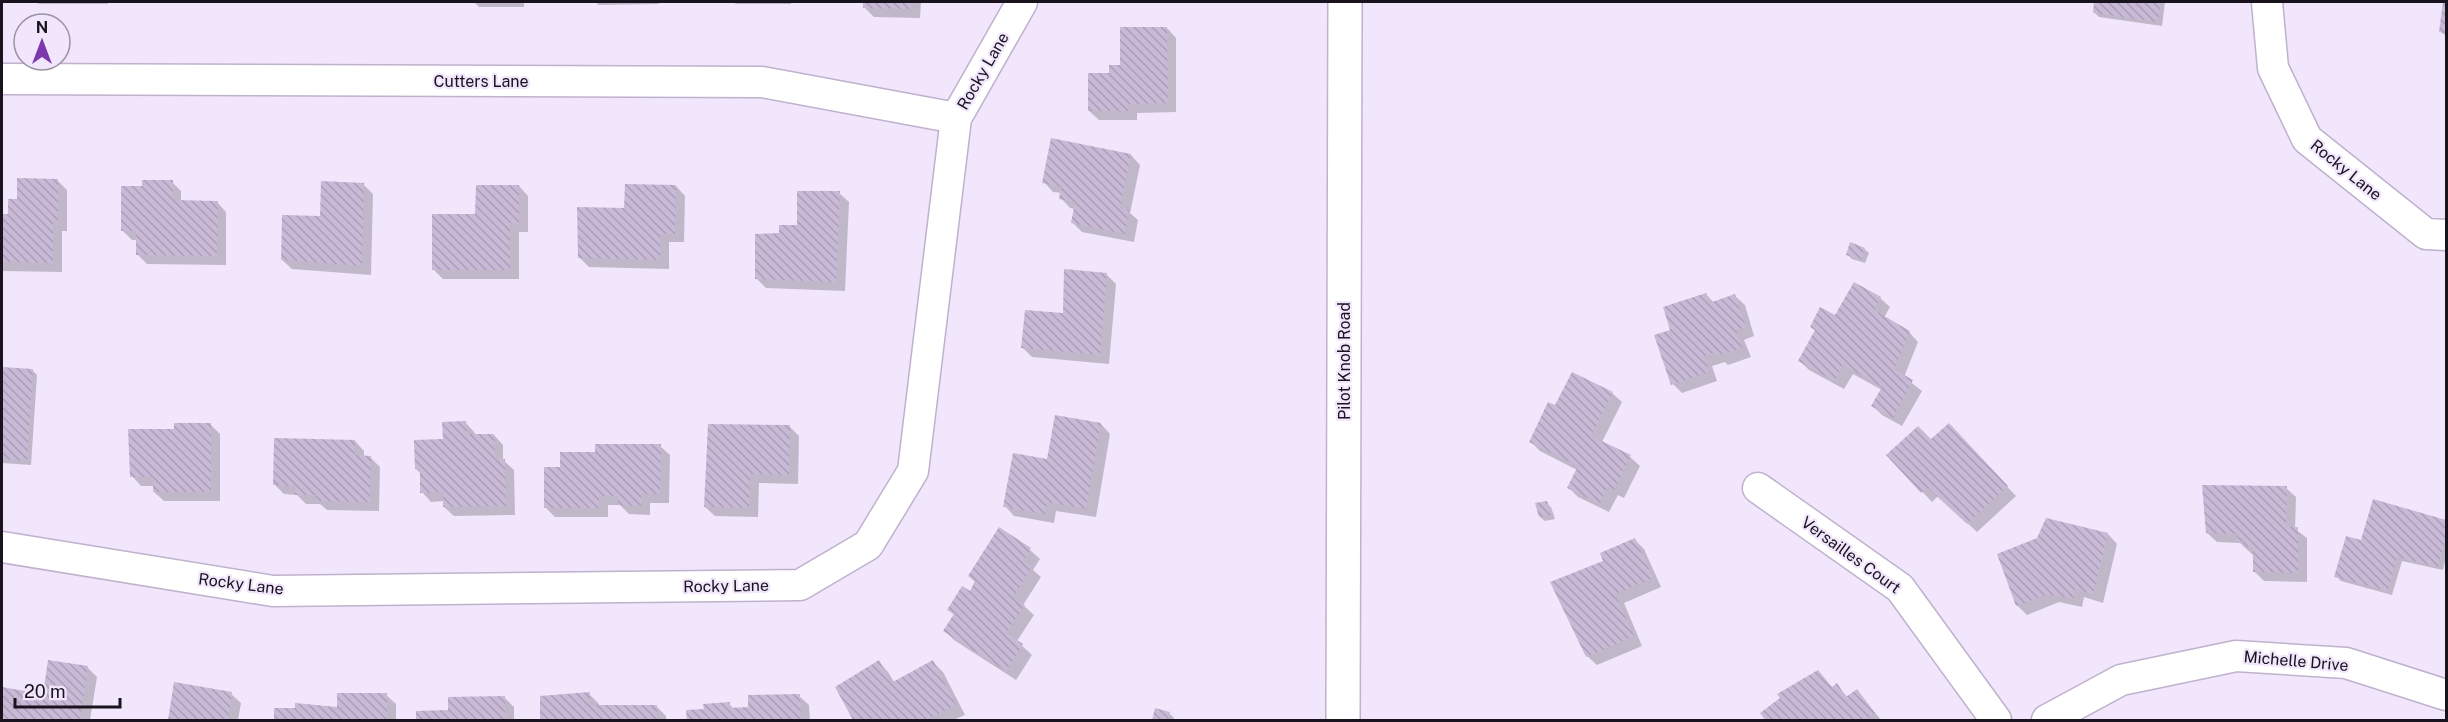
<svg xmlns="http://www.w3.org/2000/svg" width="2448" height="722" font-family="'Public Sans',sans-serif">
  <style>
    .shadow { fill: #0003 }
    .building { fill: url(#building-back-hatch) }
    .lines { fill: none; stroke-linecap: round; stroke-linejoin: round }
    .street-casing { stroke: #bfb2cc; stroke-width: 33 }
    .secondary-casing { stroke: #bfb2cc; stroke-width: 36 }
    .street { stroke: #fff; stroke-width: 30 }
    .secondary { stroke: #fff; stroke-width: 33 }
    .labels { text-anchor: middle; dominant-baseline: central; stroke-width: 4.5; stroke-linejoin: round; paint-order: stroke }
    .street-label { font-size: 16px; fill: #18131d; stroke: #f1e6fc }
  </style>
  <defs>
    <pattern id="building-back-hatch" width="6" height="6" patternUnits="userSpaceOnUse" patternTransform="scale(1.5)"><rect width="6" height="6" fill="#c8b9d6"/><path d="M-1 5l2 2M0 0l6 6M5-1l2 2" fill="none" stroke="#ab9eb7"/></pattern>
  </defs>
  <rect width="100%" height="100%" fill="#f1e6fc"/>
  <path class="shadow" d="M 36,2 L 108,2 L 108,4 L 39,4 Z
    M 146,2 L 170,2 L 148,3 Z
    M 474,2 L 524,2 L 524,7 L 479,7 Z
    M 595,2 L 659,2 L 659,4 L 599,5 Z
    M 733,2 L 791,2 L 791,4 L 736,4 Z
    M 865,2 L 921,2 L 920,18 L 874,17 L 865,8 Z
    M 2096,2 L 2165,2 L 2162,26 L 2099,17 L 2094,12 Z
    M 2445,2 L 2446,2 L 2446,36 L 2441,32 Z
    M 1167,28 L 1176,38 L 1176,112 L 1137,113 L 1137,120 L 1099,120 L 1089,111 L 1110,74 Z
    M 1131,155 L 1140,165 L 1130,213 L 1138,220 L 1134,242 L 1082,232 L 1072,222 L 1075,209 L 1070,208 L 1061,198 L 1062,193 L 1053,192 L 1044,182 Z
    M 58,181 L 67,190 L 67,231 L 62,231 L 62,272 L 2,271 L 2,215 L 9,215 L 18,200 Z
    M 172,182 L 181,191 L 181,202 L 217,202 L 226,212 L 226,265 L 147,264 L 138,255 L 138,240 L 132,240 L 122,230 L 144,187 Z
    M 363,184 L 373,194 L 371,275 L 292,269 L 282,260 Z
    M 519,186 L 528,196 L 528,232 L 519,232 L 519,279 L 443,279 L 433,269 L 477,216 Z
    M 676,186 L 685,196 L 684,242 L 669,242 L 669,269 L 589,267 L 579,257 L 626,209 Z
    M 839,193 L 849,202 L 845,291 L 766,288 L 756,278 L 781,234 L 798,227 Z
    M 1864,249 L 1869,253 L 1865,263 L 1852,259 L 1847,254 Z
    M 1106,274 L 1116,284 L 1109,364 L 1032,357 L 1023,348 L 1064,314 Z
    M 1706,294 L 1714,303 L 1735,296 L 1745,305 L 1754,336 L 1744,340 L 1751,357 L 1728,365 L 1725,362 L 1712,366 L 1717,381 L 1682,393 L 1673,384 Z
    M 1880,298 L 1890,307 L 1884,318 L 1909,332 L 1918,342 L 1904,377 L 1922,391 L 1902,426 L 1882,415 L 1873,406 L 1882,390 L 1853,374 L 1844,389 L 1809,370 L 1799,360 L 1816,331 L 1812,327 Z
    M 2,368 L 33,371 L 37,375 L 31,465 L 2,463 Z
    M 1612,393 L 1622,402 L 1602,442 L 1630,457 L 1640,466 L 1624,498 L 1618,495 L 1609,512 L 1578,497 L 1569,488 L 1577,470 L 1540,451 L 1531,442 Z
    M 466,423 L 475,433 L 475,436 L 494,435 L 503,445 L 503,460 L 514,470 L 515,515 L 454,516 L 444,507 L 444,501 L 431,502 L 422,492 L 421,474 L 416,469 L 444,440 Z
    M 210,424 L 220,434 L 220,501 L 164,501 L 154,492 L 154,486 L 141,486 L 132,476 L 176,431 Z
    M 1101,424 L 1110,434 L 1096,517 L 1056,511 L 1054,523 L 1014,516 L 1005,506 L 1048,461 Z
    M 789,426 L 799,436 L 798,484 L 759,483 L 758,517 L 715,516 L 705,507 Z
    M 1958,435 L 2016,496 L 1977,532 L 1938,496 L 1932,502 L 1888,455 L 1931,441 Z
    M 355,441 L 364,451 L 364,457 L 370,457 L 380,467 L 379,511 L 327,510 L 320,504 L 306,504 L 297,495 L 284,494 L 275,485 Z
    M 660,446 L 670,455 L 669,503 L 650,503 L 650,515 L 629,514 L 620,505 L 608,505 L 608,517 L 555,517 L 545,507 L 597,454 Z
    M 2286,488 L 2296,497 L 2295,529 L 2307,538 L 2307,582 L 2264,581 L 2255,572 L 2254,556 L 2240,543 L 2217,542 L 2207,533 Z
    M 2374,501 L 2446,521 L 2446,557 L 2443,570 L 2402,561 L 2392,595 L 2341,581 L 2336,576 L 2362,542 Z
    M 1546,503 L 1551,507 L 1555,519 L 1545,521 L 1540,517 Z
    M 999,529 L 1030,550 L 1040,559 L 1033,570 L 1041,577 L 1023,605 L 1034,615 L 1017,641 L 1032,655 L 1016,680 L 954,640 L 945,631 L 955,616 L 949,610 L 970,593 L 976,583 L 969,576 Z
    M 2108,534 L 2117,544 L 2103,603 L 2084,597 L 2082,607 L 2059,602 L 2027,615 L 2017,605 Z
    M 1635,540 L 1644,549 L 1661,587 L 1624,603 L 1642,646 L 1597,665 L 1587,656 L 1605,562 Z
    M 879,662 L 888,672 L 894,682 L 933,662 L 943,672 L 965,715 L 953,720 L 854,720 L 837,687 Z
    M 87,667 L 97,677 L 90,720 L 2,720 L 2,689 L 44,695 Z
    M 1818,672 L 1833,688 L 1837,685 L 1848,698 L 1857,691 L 1881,720 L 1767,720 L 1763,713 Z
    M 175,684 L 231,694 L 241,703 L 238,720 L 170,720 Z
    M 589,694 L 599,704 L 599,707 L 657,707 L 666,716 L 666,720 L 542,720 L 542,697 Z
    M 386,695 L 396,704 L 396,720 L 275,720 L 275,709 L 338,708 Z
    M 799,696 L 809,705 L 810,720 L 688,720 L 688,711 L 705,711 L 729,704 L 734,709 L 750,708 Z
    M 504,697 L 514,707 L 514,720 L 418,720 L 418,712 L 450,711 Z
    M 1156,710 L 1169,713 L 1174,718 L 1173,720 L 1153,720 Z"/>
  <path class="building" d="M 863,2 L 911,2 L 911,9 L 863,8 Z
    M 2094,2 L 2161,2 L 2158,22 L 2093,13 Z
    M 2443,2 L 2446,2 L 2446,33 L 2439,32 Z
    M 1120,27 L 1167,27 L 1168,103 L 1128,104 L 1128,111 L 1088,111 L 1088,73 L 1109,73 L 1109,65 L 1120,65 Z
    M 1051,138 L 1131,154 L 1120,208 L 1129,210 L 1125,234 L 1071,223 L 1075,202 L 1059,199 L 1061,187 L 1042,183 Z
    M 17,178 L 58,179 L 58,222 L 53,222 L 53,263 L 2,262 L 2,214 L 8,214 L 8,199 L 17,199 Z
    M 142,180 L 173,180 L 173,200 L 218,201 L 217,256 L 136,255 L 136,231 L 121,231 L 121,186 L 142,186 Z
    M 321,181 L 364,183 L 362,266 L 281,260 L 282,215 L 320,216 Z
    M 625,184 L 676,185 L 675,234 L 660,234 L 660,260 L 578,258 L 577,207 L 624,208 Z
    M 476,185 L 519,185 L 519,224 L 510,223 L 510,270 L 432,270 L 432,214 L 475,214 Z
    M 797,191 L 840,191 L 836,282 L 755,279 L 755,234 L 779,233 L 779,225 L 797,225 Z
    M 1850,242 L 1865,248 L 1861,260 L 1846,255 Z
    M 1064,269 L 1107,273 L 1100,355 L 1021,348 L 1025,310 L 1063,313 Z
    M 1854,282 L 1881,297 L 1874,310 L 1910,331 L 1894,369 L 1913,380 L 1893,418 L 1871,406 L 1882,387 L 1843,365 L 1834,381 L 1798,361 L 1815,330 L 1810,327 L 1820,307 L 1835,315 Z
    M 1706,293 L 1709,303 L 1735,294 L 1746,327 L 1736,330 L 1742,348 L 1717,356 L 1716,352 L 1704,356 L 1709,372 L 1671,385 L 1654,335 L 1670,330 L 1663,307 Z
    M 2,367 L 33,369 L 27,461 L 2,459 Z
    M 1572,372 L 1613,392 L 1591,436 L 1631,455 L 1614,490 L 1608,486 L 1600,504 L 1567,488 L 1578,466 L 1529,442 L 1548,402 L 1555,405 Z
    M 1055,415 L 1101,423 L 1086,509 L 1047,502 L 1045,514 L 1003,507 L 1013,453 L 1047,459 Z
    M 466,421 L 467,434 L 494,434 L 495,459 L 505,459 L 506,506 L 443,507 L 443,492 L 420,493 L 420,469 L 415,469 L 414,440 L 443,439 L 442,422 Z
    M 174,423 L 211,423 L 211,492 L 153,492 L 153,477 L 130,477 L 128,429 L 174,429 Z
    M 1949,423 L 2008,486 L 1967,524 L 1928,488 L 1921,493 L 1886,455 L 1918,426 L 1931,439 Z
    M 708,424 L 790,425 L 789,475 L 750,474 L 749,508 L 704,507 Z
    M 274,438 L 355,440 L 355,455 L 371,456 L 370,502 L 316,501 L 316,495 L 295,495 L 295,486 L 273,485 Z
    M 595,444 L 661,444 L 660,494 L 641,494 L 641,506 L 618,505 L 618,496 L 599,496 L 599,508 L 544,508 L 544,467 L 560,467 L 560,452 L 595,452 Z
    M 2202,485 L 2287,486 L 2286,527 L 2298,527 L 2298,573 L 2253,572 L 2253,547 L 2243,547 L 2243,541 L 2236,541 L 2237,534 L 2206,533 Z
    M 2373,499 L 2446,520 L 2446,537 L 2438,567 L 2397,557 L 2388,591 L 2334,577 L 2346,536 L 2361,540 Z
    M 1547,501 L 1552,515 L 1539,517 L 1535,503 Z
    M 2046,518 L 2108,533 L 2093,594 L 2075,589 L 2073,599 L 2048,594 L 2016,606 L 1997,554 L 2037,538 Z
    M 999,527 L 1031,548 L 1023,561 L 1032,567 L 1013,597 L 1025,605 L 1006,633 L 1023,644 L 1006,671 L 943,631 L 954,614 L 947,610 L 962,586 L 970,591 L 975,581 L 968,576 Z
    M 1635,538 L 1653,578 L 1615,594 L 1634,636 L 1586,657 L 1550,582 L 1603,561 L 1600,553 Z
    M 48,660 L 88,666 L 80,720 L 2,720 L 2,687 L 43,694 Z
    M 879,660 L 891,683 L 933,660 L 956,705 L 926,720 L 874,720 L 873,718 L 868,720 L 853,720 L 835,687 Z
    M 1818,670 L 1832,687 L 1837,683 L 1846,697 L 1857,689 L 1875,713 L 1865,720 L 1765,720 L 1760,713 L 1780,698 L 1777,694 Z
    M 174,682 L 232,692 L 228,720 L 168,720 Z
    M 590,692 L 590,705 L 657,705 L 657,720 L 540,720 L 540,696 Z
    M 337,693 L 387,693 L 387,720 L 274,720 L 274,708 L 295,708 L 295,703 L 337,707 Z
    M 800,694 L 801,720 L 687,720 L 686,710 L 704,709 L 703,704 L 730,702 L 730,708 L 748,707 L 748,695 Z
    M 505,696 L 505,720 L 416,720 L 416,711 L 448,710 L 448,697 Z
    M 1155,708 L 1170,712 L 1168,720 L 1152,720 Z"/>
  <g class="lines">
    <defs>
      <path id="street" d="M 2267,2 L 2273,68 L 2307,139 L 2426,234 L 2446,235
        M 2,79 L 762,82 L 956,118
        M 1758,488 L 1900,588 L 1996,720
        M 2,547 L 273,591 L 800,585 L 868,545 L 913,471 L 956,118 L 1022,2
        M 2047,720 L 2121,680 L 2236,656 L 2346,663 L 2446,695"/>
      <path id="secondary" d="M 1343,720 L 1345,2"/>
    </defs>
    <use href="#street" class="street-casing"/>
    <use href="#secondary" class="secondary-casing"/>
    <use href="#street" class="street"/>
    <use href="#secondary" class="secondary"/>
  </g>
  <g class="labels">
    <g class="street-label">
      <text transform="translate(983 71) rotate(-60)">Rocky Lane</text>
      <text x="481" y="81">Cutters Lane</text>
      <text transform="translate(2346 170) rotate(39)">Rocky Lane</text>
      <text transform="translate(1344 361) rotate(-90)">Pilot Knob Road</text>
      <text transform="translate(1851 555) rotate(36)">Versailles Court</text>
      <text transform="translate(241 584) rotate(7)">Rocky Lane</text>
      <text transform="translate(726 586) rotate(-1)">Rocky Lane</text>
      <text transform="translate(2296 661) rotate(5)">Michelle Drive</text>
    </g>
  </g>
  <rect width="2448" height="722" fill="none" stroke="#18131d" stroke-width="6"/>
  <g transform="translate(42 42)"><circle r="28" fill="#f1e6fc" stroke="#9a92a3" stroke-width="1.5"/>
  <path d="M0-4.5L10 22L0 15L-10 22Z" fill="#7c38ac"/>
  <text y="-9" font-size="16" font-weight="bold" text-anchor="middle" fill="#18131d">N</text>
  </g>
  <path d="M15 698v9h105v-9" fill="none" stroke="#18131d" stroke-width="3"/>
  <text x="24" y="698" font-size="18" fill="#18131d" stroke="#f1e6fc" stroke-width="4.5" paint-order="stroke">20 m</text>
</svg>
